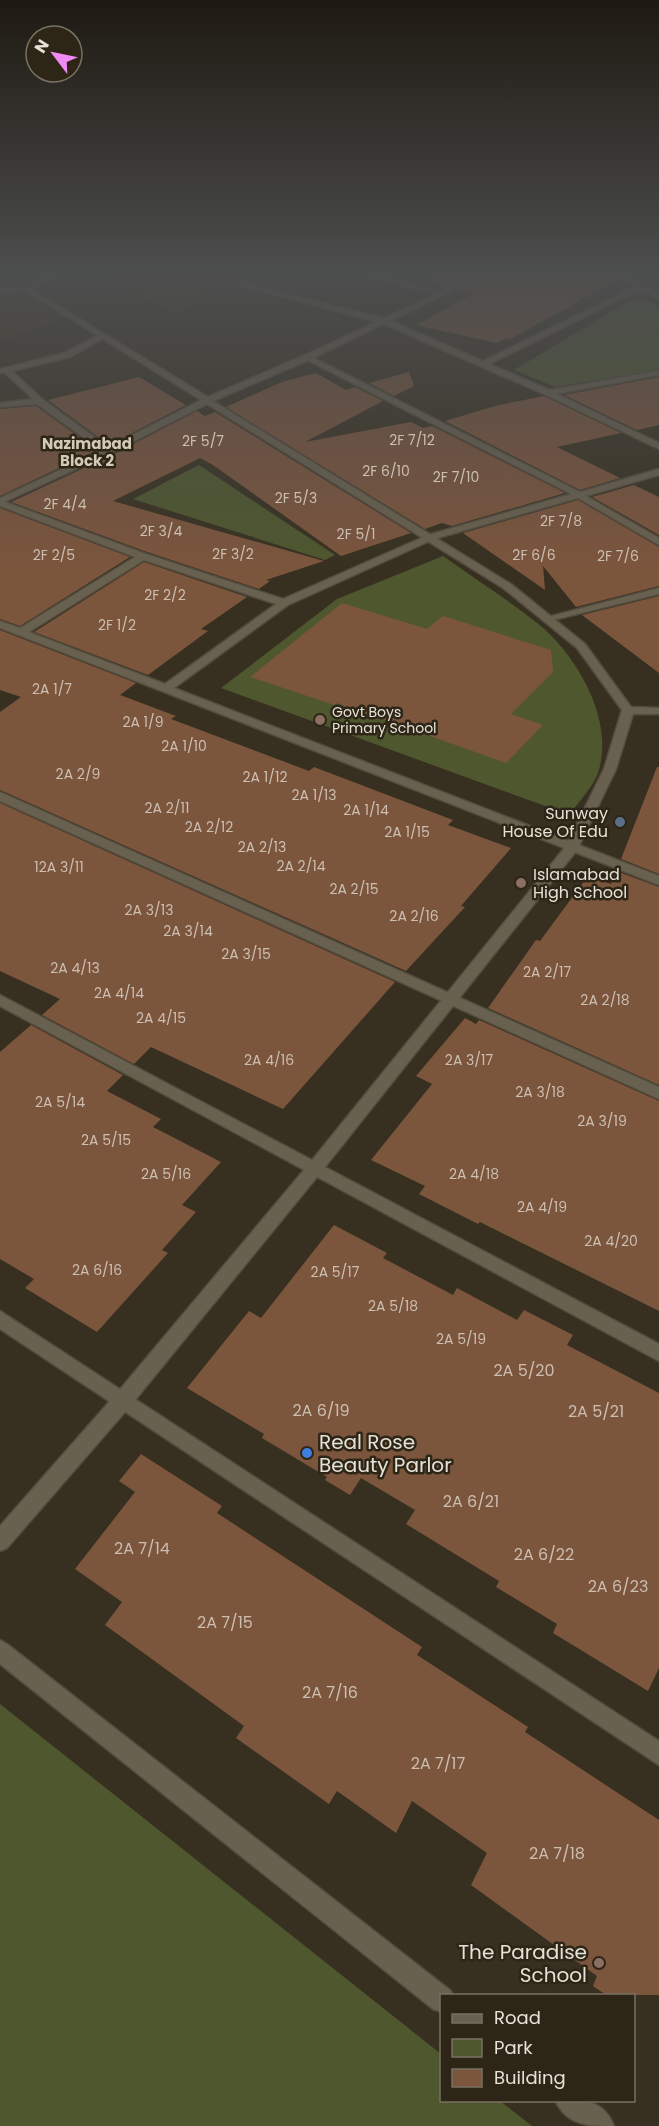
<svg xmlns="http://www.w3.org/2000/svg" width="659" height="2126" font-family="Poppins,sans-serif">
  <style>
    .built { fill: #433822 }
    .green { fill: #4e572e }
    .building { fill: #7c553d }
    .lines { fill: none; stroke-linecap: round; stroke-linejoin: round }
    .street-casing { stroke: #534c3e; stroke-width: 3 }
    .secondary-casing { stroke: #534c3e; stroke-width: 3 }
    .street { fill: #69614f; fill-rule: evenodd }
    .secondary { fill: #69614f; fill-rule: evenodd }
    .education-dot { fill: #8d6e63; stroke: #2d2616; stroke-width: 2 }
    .service-dot { fill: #5c6f8a; stroke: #2d2616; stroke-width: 2 }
    .shop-dot { fill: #3f7fe0; stroke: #2d2616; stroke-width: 2 }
    .labels { text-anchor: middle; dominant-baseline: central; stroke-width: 5; stroke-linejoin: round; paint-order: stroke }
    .number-label { font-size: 14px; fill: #ccbeb0 }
    .far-poi-label { font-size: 14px; fill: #e6e1d7; stroke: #2d2616; text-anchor: start }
    .far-neighbourhood-label { font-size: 15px; font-weight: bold; fill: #d3c9b6; stroke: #2d2616 }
    .poi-label { font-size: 16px; fill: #e6e1d7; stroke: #2d2616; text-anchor: end }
    .near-number-label { font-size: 16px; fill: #ccbeb0 }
    .near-poi-label { font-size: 20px; fill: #e6e1d7; stroke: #2d2616; text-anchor: start }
  </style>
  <rect width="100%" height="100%" fill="#373020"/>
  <path class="built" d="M 95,272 L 241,272 L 178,315 Z
    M 27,289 L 67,314 L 42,327 L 0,341 L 0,290 Z"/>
  <path class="green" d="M 637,296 L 659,307 L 659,370 L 555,387 L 514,370 Z
    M 199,465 L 335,555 L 325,560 L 133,499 Z
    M 443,556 C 475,579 510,601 541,626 C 579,659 615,722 598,773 C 593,787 578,802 570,815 L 221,688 L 337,599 Z
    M 0,1704 L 441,2054 L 442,2100 L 500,2101 L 532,2126 L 0,2126 Z"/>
  <path class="building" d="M 433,272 L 477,272 L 446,287 L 432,283 Z
    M 494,272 L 606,272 L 618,280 L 510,339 L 507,338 L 497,343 L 416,325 L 473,294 L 459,290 Z
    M 409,372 L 414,386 L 394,396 L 369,383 Z
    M 316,373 L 346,390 L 355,387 L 383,401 L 305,442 L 411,422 L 423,428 L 432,426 L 565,493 L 452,526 L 442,523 L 425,529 L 226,407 L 282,382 Z
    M 139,377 L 186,405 L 109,445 L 48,400 Z
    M 659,377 L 659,425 L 637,430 L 564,395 Z
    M 544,396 L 621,433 L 557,447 L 620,478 L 580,490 L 445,421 L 495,406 Z
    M 36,406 L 97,450 L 0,496 L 0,409 Z
    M 197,411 L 205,416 L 215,412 L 411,533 L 341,556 L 213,465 L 200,458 L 113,501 L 324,561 L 266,580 L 270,581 L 259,589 L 147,552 L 11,502 L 112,455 Z
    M 634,485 L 659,497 L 659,535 L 592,497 Z
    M 578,500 L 659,547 L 659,586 L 576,607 L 543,566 L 545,590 L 463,533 Z
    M 0,508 L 130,557 L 20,626 L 0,619 Z
    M 144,562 L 247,597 L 201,629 L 208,631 L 148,675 L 34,632 Z
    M 659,596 L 659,673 L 582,615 Z
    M 342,603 L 427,629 L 443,616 L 551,650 L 553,672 L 511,714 L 543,725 L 506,763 L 337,703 L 334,705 L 250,677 Z
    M 0,630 L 136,683 L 120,695 L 176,716 L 171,719 L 309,771 L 314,767 L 453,820 L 448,825 L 511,848 L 461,906 L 465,907 L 406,971 L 0,790 L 0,712 L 21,697 L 0,690 Z
    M 657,767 L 659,767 L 659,874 L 621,859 Z
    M 0,803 L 395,982 L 283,1109 L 151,1047 L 134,1064 L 42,1015 L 60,999 L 0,971 Z
    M 616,871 L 659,887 L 659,1085 L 488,1008 L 536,940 L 540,941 L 588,876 L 611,884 Z
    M 465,1018 L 476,1024 L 479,1020 L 659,1101 L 659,1311 L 480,1222 L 478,1224 L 419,1194 L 425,1186 L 371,1160 L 432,1084 L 416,1076 Z
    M 31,1025 L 123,1075 L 107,1091 L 161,1119 L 153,1127 L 221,1162 L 182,1205 L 196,1212 L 162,1250 L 168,1253 L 97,1332 L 25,1288 L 34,1279 L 0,1259 L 0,1052 Z
    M 334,1225 L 387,1253 L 383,1258 L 453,1295 L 457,1288 L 517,1320 L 524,1310 L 573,1335 L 567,1345 L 659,1393 L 659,1668 L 648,1691 L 553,1633 L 557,1624 L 496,1587 L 499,1581 L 406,1524 L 415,1510 L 361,1478 L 350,1495 L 325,1480 L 327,1477 L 262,1438 L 264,1434 L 187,1388 L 249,1311 L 261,1318 Z
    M 141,1454 L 222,1506 L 217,1513 L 422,1647 L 417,1655 L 528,1727 L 525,1732 L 659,1820 L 659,1995 L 606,1995 L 593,1986 L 597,1976 L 471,1885 L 487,1853 L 412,1801 L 396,1833 L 337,1791 L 329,1804 L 236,1738 L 244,1726 L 105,1625 L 122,1602 L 75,1569 L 135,1492 L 119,1481 Z"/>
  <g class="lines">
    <defs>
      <path id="street" d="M 57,272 L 66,272 L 29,290 L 24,289 Z
        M 351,272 L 363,272 L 445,293 L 442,295 Z
        M 608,272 L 616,272 L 659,294 L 659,299 L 640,290 L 489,364 L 550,390 L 659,371 L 659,375 L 557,394 L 659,443 L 659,449 L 546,395 L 381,323 L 242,286 L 245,284 L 387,319 L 483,361 L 635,287 Z
        M 100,334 L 107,336 L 70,357 L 12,371 L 42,399 L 111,449 L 111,453 L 105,453 L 37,404 L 0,407 L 0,403 L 33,399 L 5,373 L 0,373 L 0,369 L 64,353 Z
        M 308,355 L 580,492 L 659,469 L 659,475 L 586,496 L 659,538 L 659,545 L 578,498 L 434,539 L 288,605 L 174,688 L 659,876 L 659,885 L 0,628 L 0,621 L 20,628 L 135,557 L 0,506 L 0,500 L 146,554 L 283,599 L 428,535 L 571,494 L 305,359 L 304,357 ZM 144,560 L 276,604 L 165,684 L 29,632 Z
        M 659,588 L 659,594 L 549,621 L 544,618 Z
        M 0,792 L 659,1087 L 659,1099 L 0,801 Z
        M 0,995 L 659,1344 L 659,1361 L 0,1006 Z
        M 0,1311 L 659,1741 L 659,1765 L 0,1329 Z
        M 0,1640 L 7,1644 L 451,1991 L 453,1996 L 442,1996 L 442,2012 L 433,2009 L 0,1664 Z
        M 555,2100 C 581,2100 603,2098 614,2126 C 589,2126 567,2126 555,2100 Z"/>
      <path id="secondary" d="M 483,272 L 492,272 L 311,359 L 213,401 L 511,584 L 585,644 L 631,707 L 659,708 L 659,714 L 633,714 L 616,769 L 577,850 L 321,1172 L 131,1405 L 7,1548 L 0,1551 L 0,1526 L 117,1393 L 309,1164 L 566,846 L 604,769 L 622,710 L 577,648 L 503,588 L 207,404 L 111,453 L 0,504 L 0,498 L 105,449 L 201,400 L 26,291 L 0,292 L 0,288 L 29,288 L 208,397 L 305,355 Z"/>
    </defs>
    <use href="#street" class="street-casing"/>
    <use href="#secondary" class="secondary-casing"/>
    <use href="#street" class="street"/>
    <use href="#secondary" class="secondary"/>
  </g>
  <linearGradient id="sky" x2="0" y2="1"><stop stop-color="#1e1a12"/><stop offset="0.48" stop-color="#4d4e4e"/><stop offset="1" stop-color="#4d4e4e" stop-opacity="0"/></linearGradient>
  <rect width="659" height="570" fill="url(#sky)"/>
  <g class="education-dot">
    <circle cx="320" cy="720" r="6"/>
    <circle cx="521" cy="883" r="6"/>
    <circle cx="599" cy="1963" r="6"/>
  </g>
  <circle class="service-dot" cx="620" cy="822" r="6"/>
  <circle class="shop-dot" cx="307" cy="1453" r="6"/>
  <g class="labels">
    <g class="number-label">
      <text x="412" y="440">2F 7/12</text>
      <text x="203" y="441">2F 5/7</text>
      <text x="386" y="471">2F 6/10</text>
      <text x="456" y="477">2F 7/10</text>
      <text x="296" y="498">2F 5/3</text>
      <text x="65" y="504">2F 4/4</text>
      <text x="561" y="521">2F 7/8</text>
      <text x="161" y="531">2F 3/4</text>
      <text x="356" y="534">2F 5/1</text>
      <text x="233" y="554">2F 3/2</text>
      <text x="54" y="555">2F 2/5</text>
      <text x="534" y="555">2F 6/6</text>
      <text x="618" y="556">2F 7/6</text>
      <text x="165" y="595">2F 2/2</text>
      <text x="117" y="625">2F 1/2</text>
      <text x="52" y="689">2A 1/7</text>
      <text x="143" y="722">2A 1/9</text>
      <text x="184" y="746">2A 1/10</text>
      <text x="78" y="774">2A 2/9</text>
      <text x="265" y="777">2A 1/12</text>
      <text x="314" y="795">2A 1/13</text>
      <text x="167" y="808">2A 2/11</text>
      <text x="366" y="810">2A 1/14</text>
      <text x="209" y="827">2A 2/12</text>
      <text x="407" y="832">2A 1/15</text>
      <text x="262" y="847">2A 2/13</text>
      <text x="301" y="866">2A 2/14</text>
      <text x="59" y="867">12A 3/11</text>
      <text x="354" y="889">2A 2/15</text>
      <text x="149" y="910">2A 3/13</text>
      <text x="414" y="916">2A 2/16</text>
      <text x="188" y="931">2A 3/14</text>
      <text x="246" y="954">2A 3/15</text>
      <text x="75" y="968">2A 4/13</text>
      <text x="547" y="972">2A 2/17</text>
      <text x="119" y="993">2A 4/14</text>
      <text x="605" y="1000">2A 2/18</text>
      <text x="161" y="1018">2A 4/15</text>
      <text x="269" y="1060">2A 4/16</text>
      <text x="469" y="1060">2A 3/17</text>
      <text x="540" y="1092">2A 3/18</text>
      <text x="60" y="1102">2A 5/14</text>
      <text x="602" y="1121">2A 3/19</text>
      <text x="106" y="1140">2A 5/15</text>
      <text x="166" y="1174">2A 5/16</text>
      <text x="474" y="1174">2A 4/18</text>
      <text x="542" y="1207">2A 4/19</text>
      <text x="611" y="1241">2A 4/20</text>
      <text x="97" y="1270">2A 6/16</text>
      <text x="335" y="1272">2A 5/17</text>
      <text x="393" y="1306">2A 5/18</text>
      <text x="461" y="1339">2A 5/19</text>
    </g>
    <g class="far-poi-label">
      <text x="332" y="712">Govt Boys<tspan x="332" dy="16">Primary School</tspan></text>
    </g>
    <g class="far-neighbourhood-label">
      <text x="87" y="443">Nazimabad<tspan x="87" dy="17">Block 2</tspan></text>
    </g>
    <g class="poi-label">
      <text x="608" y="813">Sunway<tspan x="608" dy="18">House Of Edu</tspan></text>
      <text x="533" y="874" text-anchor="start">Islamabad<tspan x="533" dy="18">High School</tspan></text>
    </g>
    <g class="near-number-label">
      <text x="524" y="1370">2A 5/20</text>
      <text x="321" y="1410">2A 6/19</text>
      <text x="596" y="1411">2A 5/21</text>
      <text x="471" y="1501">2A 6/21</text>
      <text x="142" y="1548">2A 7/14</text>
      <text x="544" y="1554">2A 6/22</text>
      <text x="618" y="1586">2A 6/23</text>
      <text x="225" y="1622">2A 7/15</text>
      <text x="330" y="1692">2A 7/16</text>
      <text x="438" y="1763">2A 7/17</text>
      <text x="557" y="1853">2A 7/18</text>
    </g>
    <g class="near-poi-label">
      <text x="319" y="1442">Real Rose<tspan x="319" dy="23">Beauty Parlor</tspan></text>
      <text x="587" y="1952" text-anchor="end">The Paradise<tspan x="587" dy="23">School</tspan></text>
    </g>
  </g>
  <rect x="440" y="1994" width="195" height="108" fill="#2d2616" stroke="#777163" stroke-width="1.5"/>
  <rect x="452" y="2014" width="30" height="9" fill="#69614f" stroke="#777163" stroke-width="1.5"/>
  <text x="494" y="2024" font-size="18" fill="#e6e1d7">Road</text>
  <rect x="452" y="2039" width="30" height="18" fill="#4e572e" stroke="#777163" stroke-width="1.5"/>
  <text x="494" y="2054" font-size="18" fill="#e6e1d7">Park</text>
  <rect x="452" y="2069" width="30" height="18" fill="#7c553d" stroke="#777163" stroke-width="1.5"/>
  <text x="494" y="2084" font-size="18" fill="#e6e1d7">Building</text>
  <g transform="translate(54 54) rotate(302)"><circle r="28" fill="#2d2616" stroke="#777163" stroke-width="1.5"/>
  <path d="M0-4.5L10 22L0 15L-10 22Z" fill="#f08bf5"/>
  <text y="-9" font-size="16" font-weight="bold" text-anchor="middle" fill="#e6e1d7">N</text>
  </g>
</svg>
